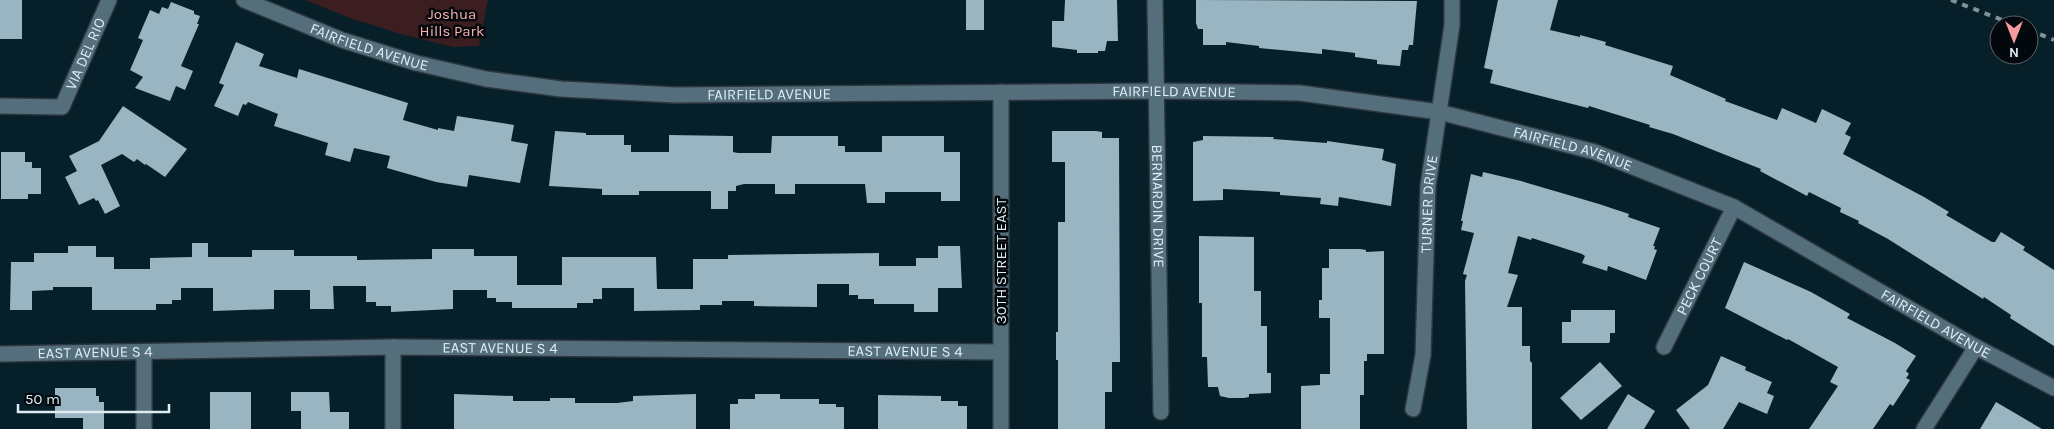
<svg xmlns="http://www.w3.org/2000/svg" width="2054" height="429" font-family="Karla,sans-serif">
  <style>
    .green { fill: #3c1e20 }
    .building { fill: #99b5c2 }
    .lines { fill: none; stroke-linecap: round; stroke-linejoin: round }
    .minor-casing { stroke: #2c373f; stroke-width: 18 }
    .minor { stroke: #556e7b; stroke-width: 15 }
    .rail { stroke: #7f929a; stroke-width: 4; stroke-dasharray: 6 6; stroke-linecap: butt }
    .labels { text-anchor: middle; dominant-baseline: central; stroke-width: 5; stroke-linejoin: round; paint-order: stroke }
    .park-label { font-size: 15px; fill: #fcaeb0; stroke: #02080c }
    .street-label { font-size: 15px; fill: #deedf4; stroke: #02080c }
  </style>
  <rect width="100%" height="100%" fill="#071f29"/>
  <path class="green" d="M 305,0 L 488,0 L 479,46 L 453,47 L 401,34 L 350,18 Z"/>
  <path class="building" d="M 0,0 L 22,0 L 22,39 L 0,39 Z
    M 966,0 L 984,0 L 984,30 L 966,30 Z
    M 1065,0 L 1117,0 L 1118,41 L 1107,41 L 1105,51 L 1098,51 L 1098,53 L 1077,53 L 1077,50 L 1052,47 L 1052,21 L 1064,21 Z
    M 1196,0 L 1417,1 L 1413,45 L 1409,45 L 1408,50 L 1402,50 L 1400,66 L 1377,64 L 1377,60 L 1355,57 L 1355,53 L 1322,49 L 1322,54 L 1259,48 L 1259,46 L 1226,42 L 1226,45 L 1203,45 L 1203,29 L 1198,29 L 1196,23 Z
    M 1498,0 L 1558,0 L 1550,30 L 1580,37 L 1580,35 L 1606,42 L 1605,45 L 1673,66 L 1670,75 L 1726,99 L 1725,101 L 1777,120 L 1782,108 L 1816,123 L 1822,109 L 1851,123 L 1845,134 L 1851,137 L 1843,154 L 1924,197 L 1949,212 L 1946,215 L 1992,242 L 1995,242 L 2001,232 L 2025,247 L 2023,250 L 2054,270 L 2054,346 L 2010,318 L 2011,315 L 1984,297 L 1983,299 L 1888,239 L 1858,223 L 1859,221 L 1840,212 L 1841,208 L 1809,192 L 1807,196 L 1760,171 L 1761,169 L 1673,134 L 1649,127 L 1650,125 L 1589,106 L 1588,108 L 1490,83 L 1493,70 L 1484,68 Z
    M 171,2 L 194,11 L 194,14 L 200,16 L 197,24 L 199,24 L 181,66 L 193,71 L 185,90 L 176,86 L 170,101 L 135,88 L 143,77 L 130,70 L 143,40 L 138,38 L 150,10 L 159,14 L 162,7 L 168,9 Z
    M 236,42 L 264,54 L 259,66 L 297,78 L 299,69 L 408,103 L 403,120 L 438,130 L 438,128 L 454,131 L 457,116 L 514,125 L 511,141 L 528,144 L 520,183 L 469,175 L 467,187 L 436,182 L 387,168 L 390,156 L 354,148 L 350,162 L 325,155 L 328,143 L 274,126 L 278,114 L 248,102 L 246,105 L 243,104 L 238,116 L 214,106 L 224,85 L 219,83 Z
    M 123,106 L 187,149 L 165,177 L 146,164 L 145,165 L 137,159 L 134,162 L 122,154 L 101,165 L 120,206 L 105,214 L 98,200 L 96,201 L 94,198 L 79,205 L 65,177 L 77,171 L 69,156 L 99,141 Z
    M 555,131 L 586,133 L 586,135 L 624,135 L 624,145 L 631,145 L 631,152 L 669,152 L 669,135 L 733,136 L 733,152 L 738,153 L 771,153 L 772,136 L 838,136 L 838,146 L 845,146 L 845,152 L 882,152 L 882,136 L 944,136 L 944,152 L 960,152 L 960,201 L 941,201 L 941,192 L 885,192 L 885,203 L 867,203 L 865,184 L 795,184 L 795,194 L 775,194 L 775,184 L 744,184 L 736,186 L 736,191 L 728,191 L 728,209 L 711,209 L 711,191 L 639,191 L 639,195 L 602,195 L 602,189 L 549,186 Z
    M 1052,131 L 1096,131 L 1102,132 L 1102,138 L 1119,138 L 1120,362 L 1112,362 L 1112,392 L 1105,392 L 1105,429 L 1058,429 L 1058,360 L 1056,360 L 1056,332 L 1058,332 L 1058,222 L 1065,222 L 1065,162 L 1052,162 Z
    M 1203,136 L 1274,137 L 1273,139 L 1327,143 L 1327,141 L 1384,149 L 1382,160 L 1396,164 L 1391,206 L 1339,197 L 1338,206 L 1320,204 L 1321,198 L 1280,195 L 1280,192 L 1223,189 L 1223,200 L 1193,201 L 1193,142 L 1203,140 Z
    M 1,152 L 25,152 L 25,162 L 32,162 L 32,168 L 41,168 L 41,194 L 28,194 L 28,199 L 1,199 Z
    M 1483,172 L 1521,181 L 1599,204 L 1629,214 L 1628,217 L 1660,228 L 1653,246 L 1655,246 L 1654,249 L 1657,250 L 1646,280 L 1608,266 L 1607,271 L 1582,263 L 1585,256 L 1582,254 L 1532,238 L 1531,240 L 1518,236 L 1508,273 L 1518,275 L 1507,307 L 1522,307 L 1522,346 L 1530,346 L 1530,361 L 1532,363 L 1532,429 L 1467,429 L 1465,281 L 1467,275 L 1463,274 L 1474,233 L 1461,230 L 1463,221 L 1461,221 L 1471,174 L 1482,177 Z
    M 1199,236 L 1254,237 L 1254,291 L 1261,291 L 1261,326 L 1267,326 L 1267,373 L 1271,373 L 1271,393 L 1249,394 L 1249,397 L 1244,398 L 1229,398 L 1220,396 L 1218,387 L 1208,387 L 1207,357 L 1202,357 L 1202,303 L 1199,303 Z
    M 192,243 L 208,243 L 208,257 L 252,257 L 252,250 L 294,250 L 294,256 L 357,256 L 357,260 L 432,259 L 432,249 L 474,249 L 474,256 L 517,256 L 517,285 L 562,285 L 562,257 L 656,257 L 657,289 L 693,289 L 693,259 L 728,259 L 728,255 L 879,253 L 879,266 L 916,266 L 916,258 L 938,258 L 938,246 L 960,246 L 962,288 L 938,288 L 938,312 L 914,312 L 914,304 L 874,304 L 874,299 L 858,299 L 858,295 L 849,295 L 849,284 L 817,284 L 817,307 L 754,306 L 754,301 L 722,301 L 722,305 L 700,305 L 700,310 L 634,311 L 634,288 L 602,288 L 602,299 L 593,299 L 593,303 L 577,303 L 577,308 L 512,308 L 512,302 L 496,302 L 496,298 L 487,298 L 487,290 L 453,290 L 453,309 L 391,312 L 391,306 L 376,306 L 376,302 L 366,302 L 366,286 L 333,286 L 334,309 L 310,309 L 310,290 L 274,290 L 274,309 L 213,311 L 213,288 L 181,288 L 181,300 L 172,300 L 172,304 L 156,304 L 156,310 L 92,310 L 92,287 L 53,287 L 53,290 L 32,291 L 32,310 L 10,310 L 11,262 L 34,262 L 34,253 L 68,253 L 68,246 L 96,246 L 96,257 L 114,257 L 114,269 L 150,269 L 150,258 L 192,257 Z
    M 1329,249 L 1360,249 L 1366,250 L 1366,252 L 1384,251 L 1384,354 L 1367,354 L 1367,361 L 1364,361 L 1364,395 L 1360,395 L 1360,429 L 1301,429 L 1301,386 L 1320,385 L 1320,374 L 1330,374 L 1330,318 L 1319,318 L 1319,300 L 1322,300 L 1322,268 L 1329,268 Z
    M 1744,262 L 1811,292 L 1850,314 L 1847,318 L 1895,343 L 1916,356 L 1906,371 L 1909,374 L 1906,378 L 1910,380 L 1893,406 L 1890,404 L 1873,429 L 1809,429 L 1838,386 L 1830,382 L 1838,367 L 1788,339 L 1787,340 L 1725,308 Z
    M 1571,310 L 1615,310 L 1615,333 L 1610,333 L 1610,341 L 1609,343 L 1562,343 L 1562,322 L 1571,322 Z
    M 1721,356 L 1746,367 L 1745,370 L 1772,382 L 1767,393 L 1774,396 L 1767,414 L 1739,402 L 1723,429 L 1690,429 L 1676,410 L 1708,385 Z
    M 1600,362 L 1622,386 L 1581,420 L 1560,398 Z
    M 55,388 L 96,388 L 96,396 L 99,396 L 99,402 L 104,402 L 104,429 L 83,429 L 83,418 L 55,418 Z
    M 210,392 L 251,392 L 251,429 L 210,429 Z
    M 291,392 L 329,392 L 330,412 L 349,412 L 349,429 L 301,429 L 301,411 L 291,411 Z
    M 454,394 L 513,396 L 513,401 L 550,401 L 550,398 L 575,398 L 575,403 L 617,403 L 633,401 L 633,396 L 696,394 L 696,429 L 454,429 Z
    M 755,394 L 780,394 L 780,399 L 819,399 L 819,404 L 836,404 L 836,407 L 844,407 L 844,429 L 730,429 L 730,404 L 738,404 L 738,399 L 755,399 Z
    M 1628,394 L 1655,411 L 1644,429 L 1607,429 Z
    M 878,395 L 941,396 L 941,401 L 958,401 L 958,406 L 967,406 L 967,429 L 878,429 Z
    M 1996,402 L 2042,429 L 1980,429 Z"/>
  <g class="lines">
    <defs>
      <g id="minor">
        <path id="s1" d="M 244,0 L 342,40 L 416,63 L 486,79 L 561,89 L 675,95 L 1157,91 L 1300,93 L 1439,112 L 1595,152 L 1734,207 L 1976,347 L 2054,388"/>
        <path id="s2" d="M 1155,0 L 1161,412"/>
        <path id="s3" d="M 0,106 L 62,107 L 109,0"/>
        <path d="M 393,347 L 393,429"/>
        <path id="s4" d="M 1664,347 L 1734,207"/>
        <path d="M 144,352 L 144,429"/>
        <path id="s5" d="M 0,354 L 393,347 L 1001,352"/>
        <path id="s6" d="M 1413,409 L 1423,355 L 1428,186 L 1452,25 L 1452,0"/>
        <path d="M 1001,429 L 1001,92"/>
        <path d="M 1924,429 L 1976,347"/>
      </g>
    </defs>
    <use href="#minor" class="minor-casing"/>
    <use href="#minor" class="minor"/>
    <path class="rail" d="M 1951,0 L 2015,25
      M 2029,30 L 2054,40"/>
  </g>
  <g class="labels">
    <g class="park-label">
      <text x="452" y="14">Joshua<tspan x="452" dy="17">Hills Park</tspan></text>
    </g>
    <g class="street-label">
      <text stroke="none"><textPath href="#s1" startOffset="134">FAIRFIELD AVENUE</textPath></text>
      <text stroke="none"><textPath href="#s3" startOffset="120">VIA DEL RIO</textPath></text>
      <text stroke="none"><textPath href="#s1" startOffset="944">FAIRFIELD AVENUE</textPath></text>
      <text stroke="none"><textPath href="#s1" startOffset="539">FAIRFIELD AVENUE</textPath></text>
      <text stroke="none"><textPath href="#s1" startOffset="1349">FAIRFIELD AVENUE</textPath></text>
      <text stroke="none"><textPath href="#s6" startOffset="206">TURNER DRIVE</textPath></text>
      <text stroke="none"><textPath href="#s2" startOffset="206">BERNARDIN DRIVE</textPath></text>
      <text transform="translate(1001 261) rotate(-90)">30TH STREET EAST</text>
      <text stroke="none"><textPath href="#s4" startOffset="79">PECK COURT</textPath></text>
      <text stroke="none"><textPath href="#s1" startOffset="1754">FAIRFIELD AVENUE</textPath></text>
      <text stroke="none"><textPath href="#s5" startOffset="500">EAST AVENUE S 4</textPath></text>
      <text stroke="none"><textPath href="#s5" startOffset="905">EAST AVENUE S 4</textPath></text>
      <text stroke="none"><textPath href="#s5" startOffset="95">EAST AVENUE S 4</textPath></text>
    </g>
  </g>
  <g transform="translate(2014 40) rotate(180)"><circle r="24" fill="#02080c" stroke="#5a6469"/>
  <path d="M0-4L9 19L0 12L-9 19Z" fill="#f59b9e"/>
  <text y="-8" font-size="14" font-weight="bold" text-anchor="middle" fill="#deedf4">N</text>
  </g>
  <path d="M18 404v8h151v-8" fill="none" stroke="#deedf4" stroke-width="2.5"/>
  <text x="25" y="404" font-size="15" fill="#deedf4" stroke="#02080c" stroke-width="4" paint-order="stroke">50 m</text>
</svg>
